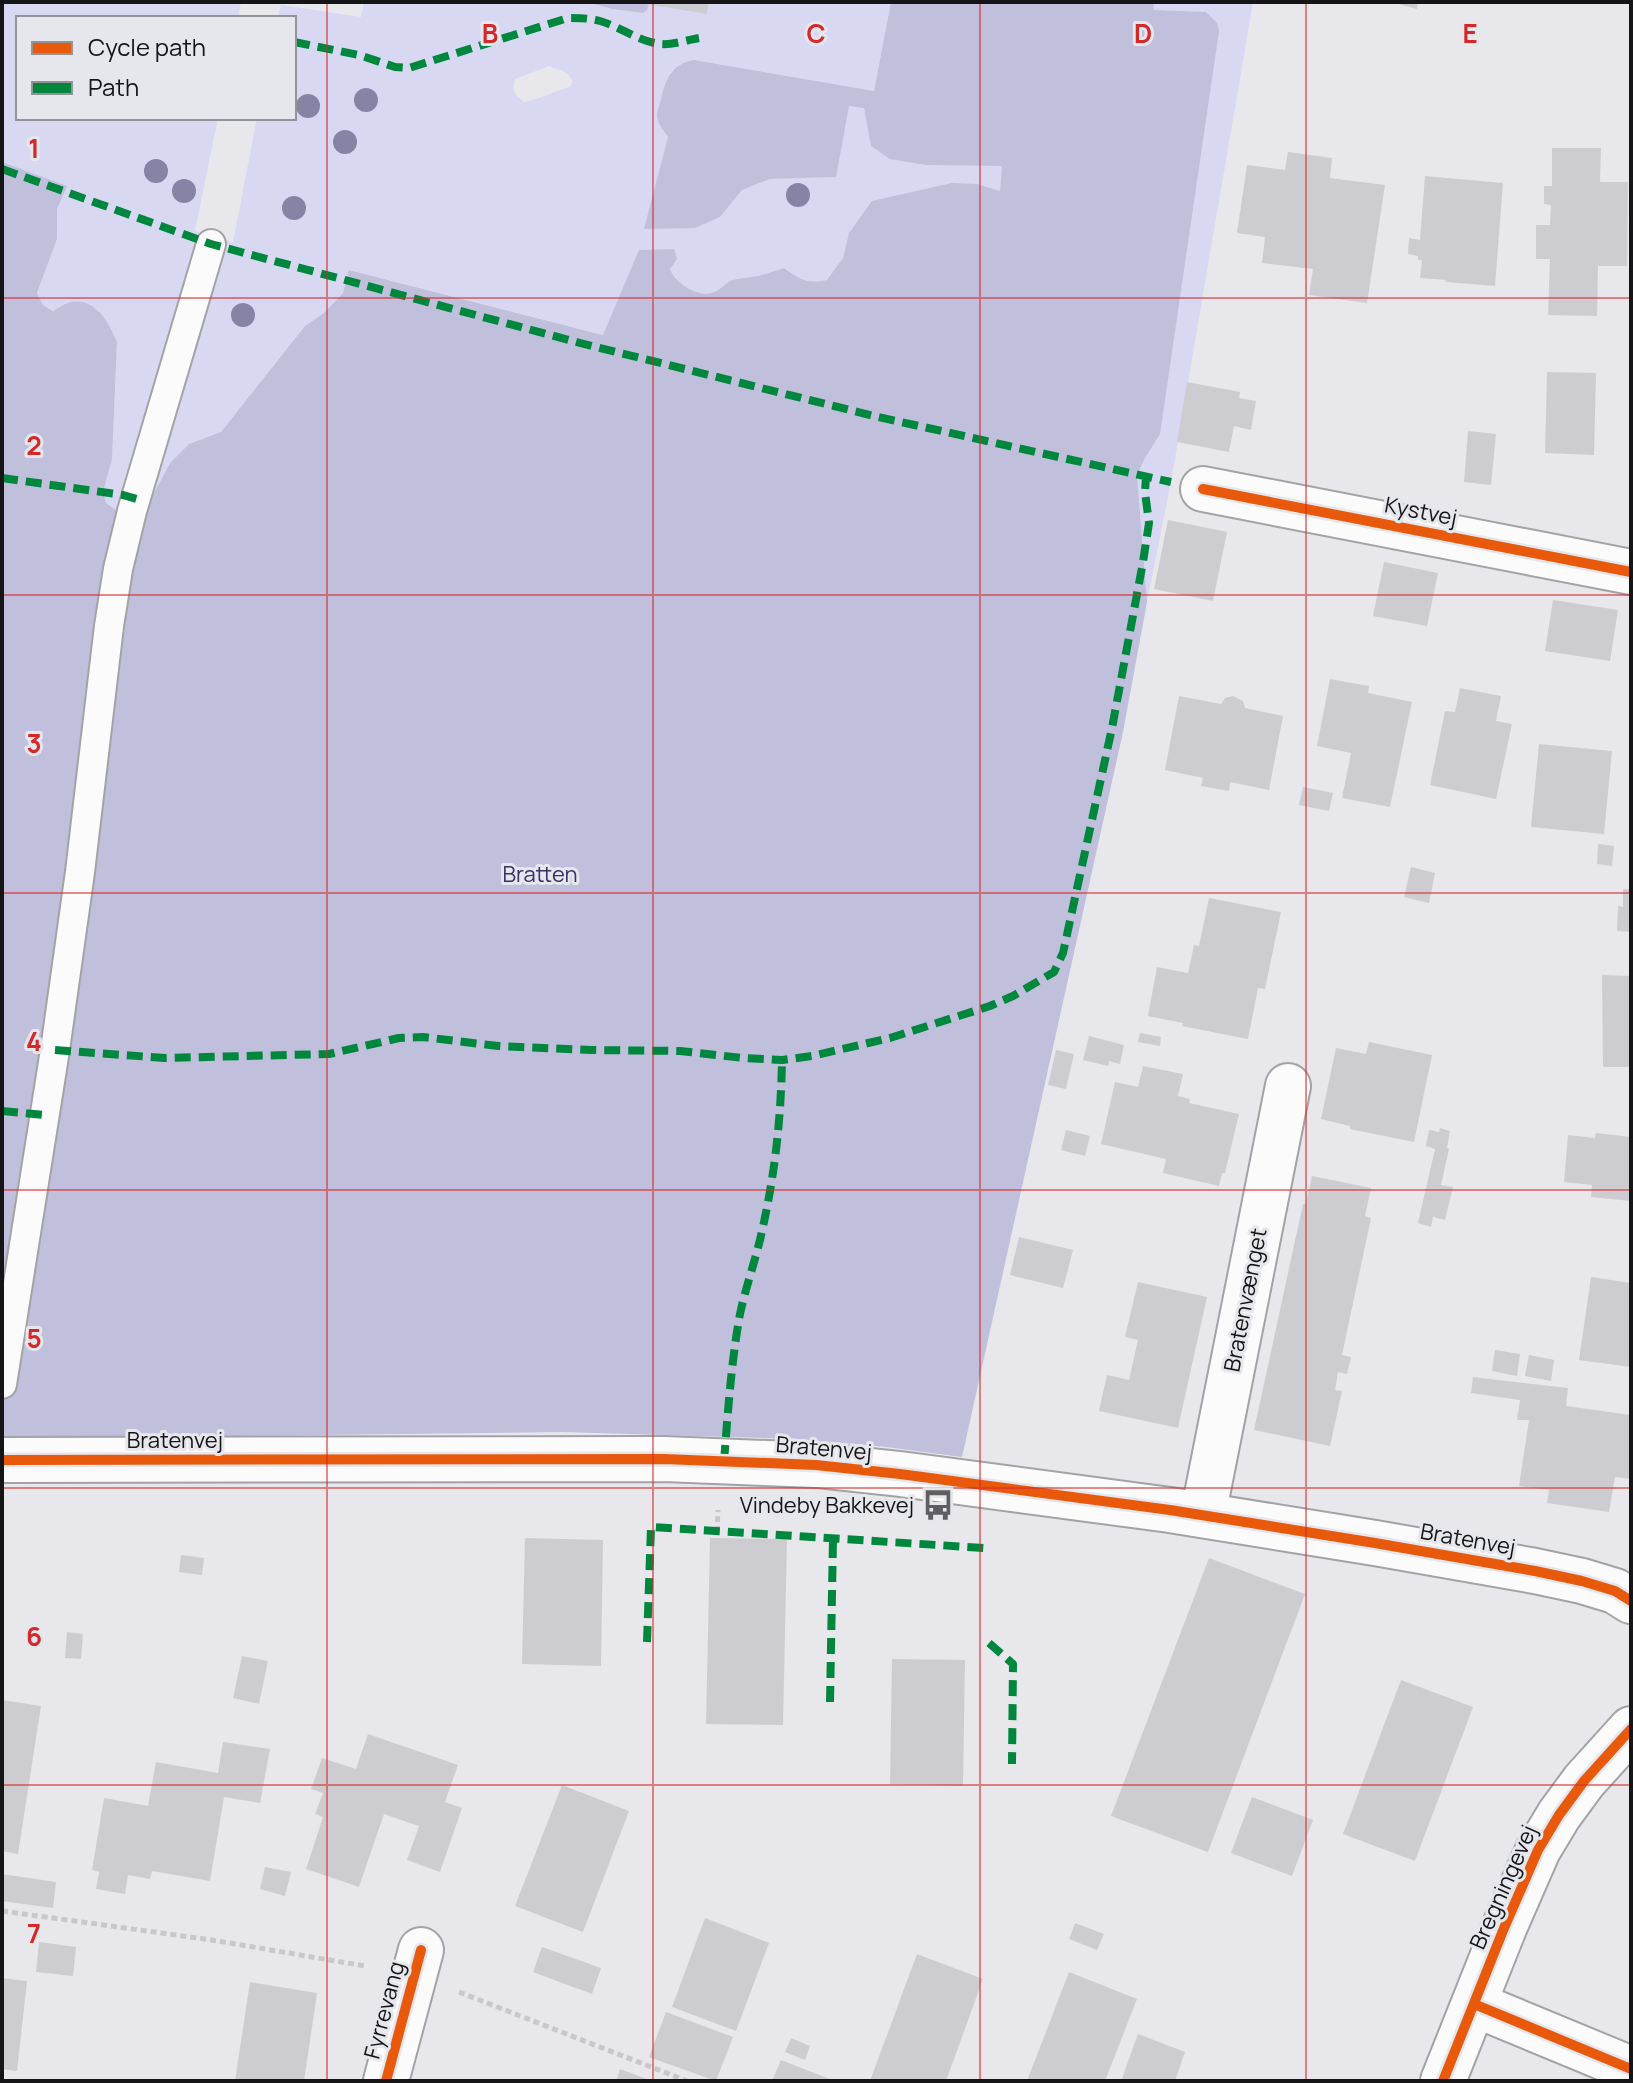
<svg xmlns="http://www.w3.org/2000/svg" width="1633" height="2083" font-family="Manrope,sans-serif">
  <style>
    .green { fill: #d8d8f3; fill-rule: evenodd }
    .forest { fill: #c0bfdc }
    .building { fill: #cdcdd1 }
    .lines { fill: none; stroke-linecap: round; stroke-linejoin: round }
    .service-casing { stroke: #a3a3a7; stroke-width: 32 }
    .minor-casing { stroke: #a3a3a7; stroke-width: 48 }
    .tertiary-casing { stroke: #a3a3a7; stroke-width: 48 }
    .path { stroke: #c8c8c9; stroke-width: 5; stroke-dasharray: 6 4; stroke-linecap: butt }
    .service { stroke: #fbfbfc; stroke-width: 28 }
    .minor { stroke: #fbfbfc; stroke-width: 44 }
    .tertiary { stroke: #fbfbfc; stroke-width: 44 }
    .quiet { stroke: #00873e; stroke-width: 8; stroke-dasharray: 16 8; stroke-linecap: butt }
    .cycleway-casing { stroke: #e6e6ed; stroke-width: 15 }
    .cycleway { stroke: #e8590c; stroke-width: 10 }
    .tree { fill: #8783a5 }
    .grid { fill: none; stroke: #d62828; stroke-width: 2; stroke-opacity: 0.55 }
    .labels { text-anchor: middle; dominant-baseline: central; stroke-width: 6; stroke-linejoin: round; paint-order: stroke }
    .street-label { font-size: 22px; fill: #151517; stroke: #e6e6ed }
    .park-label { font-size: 22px; fill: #38316b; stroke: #e6e6ed }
    .poi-label { font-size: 22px; fill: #151517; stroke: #e6e6ed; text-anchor: end }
    .grid-label { font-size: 26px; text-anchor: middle; font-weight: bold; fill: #d62828; stroke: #e6e6ed; stroke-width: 6; stroke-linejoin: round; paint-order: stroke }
  </style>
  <rect width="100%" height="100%" fill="#e7e7ec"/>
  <path class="green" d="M 2,2 L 241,2 L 238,18 L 18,18 L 18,118 L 218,118 L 195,231 L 233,242 L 257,118 L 294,118 L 294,18 L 278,18 L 281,5 L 361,17 L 364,2 L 586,2 L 612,9 L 643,13 L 648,4 L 707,13 L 709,2 L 891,2 L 874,91 L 694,60 C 684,62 677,65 670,73 L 660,126 L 668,137 L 645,229 L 720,217 L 742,190 L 770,179 L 835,177 L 849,106 L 864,107 L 871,146 L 926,165 L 1002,166 L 1000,191 L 977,184 L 849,233 L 843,258 L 827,281 C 807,284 800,280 784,268 C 773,271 763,275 752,277 C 746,278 739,278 733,280 C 724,283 721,291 711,293 C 697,297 674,282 670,269 L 604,335 L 350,270 L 343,293 L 324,313 L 305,326 L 221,432 L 189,444 L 170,463 L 151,501 L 116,510 L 106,503 L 103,492 L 112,459 L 117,342 L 43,305 L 37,293 L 57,239 L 57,209 L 66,186 L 2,162 ZM 549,66 L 567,73 L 573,81 L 570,87 C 554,91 541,99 524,102 C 514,95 512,91 515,79 Z
    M 1153,2 L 1253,2 L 1171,482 L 1147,602 L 1137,475 L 1145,458 L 1206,12 L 1153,10 Z"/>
  <path class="forest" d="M 586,2 L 649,2 L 647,10 L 643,13 L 612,9 Z
    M 891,2 L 1153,2 L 1154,10 L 1206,12 L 1217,23 L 1219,31 L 1160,434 L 1145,458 L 1137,475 L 1147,602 L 1123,732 L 962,1457 L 886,1447 L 800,1439 L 562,1432 L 2,1439 L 2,162 L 67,186 L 57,209 L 57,239 L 37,293 L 43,305 L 53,311 C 59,308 65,303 71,302 C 96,298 109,323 117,342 L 112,459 L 103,492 L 106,503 L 116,510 L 150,501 L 170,463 L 189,444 L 221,432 L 305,326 L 324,313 L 343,293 L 349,270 L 603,335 L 639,250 L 674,249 L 677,259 L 670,269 C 674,282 697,297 711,293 C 721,291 724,283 733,280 C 740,278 746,278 752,277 C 763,275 774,271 784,268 C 801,280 807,284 827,280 L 843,258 L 849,233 L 872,201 L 952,183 L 977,184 L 1000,191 L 1002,166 L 926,165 L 890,159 L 871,146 L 864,108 L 849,106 L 836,177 L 770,179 L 742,190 L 720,217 L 695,228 L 644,229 L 668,137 C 663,130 657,123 657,114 C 658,108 661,101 662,95 C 667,76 673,64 694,60 L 874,91 Z"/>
  <path class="building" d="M 646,2 L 709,2 L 707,14 L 645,4 Z
    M 1391,2 L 1418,2 L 1417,9 Z
    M 1552,148 L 1601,148 L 1600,182 L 1628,182 L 1627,266 L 1598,266 L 1597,316 L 1548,315 L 1550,259 L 1536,259 L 1536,225 L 1550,225 L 1551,205 L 1544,204 L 1544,186 L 1552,186 Z
    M 1288,152 L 1332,158 L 1330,178 L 1385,185 L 1367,303 L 1309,295 L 1313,269 L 1262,263 L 1265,237 L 1237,233 L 1247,165 L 1285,170 Z
    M 1425,176 L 1503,183 L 1495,286 L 1445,282 L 1446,280 L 1420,278 L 1422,260 L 1418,260 L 1418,256 L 1408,254 L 1409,238 L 1420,240 Z
    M 1547,372 L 1596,373 L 1594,455 L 1545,453 Z
    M 1187,382 L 1240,392 L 1239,398 L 1256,401 L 1251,430 L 1234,426 L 1229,452 L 1177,442 Z
    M 1468,431 L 1496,434 L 1491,485 L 1464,482 Z
    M 1168,520 L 1227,532 L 1213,601 L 1154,589 Z
    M 1384,562 L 1438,573 L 1427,626 L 1373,616 Z
    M 1553,600 L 1618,610 L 1610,661 L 1545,651 Z
    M 1330,679 L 1369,686 L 1368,693 L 1412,702 L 1390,807 L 1342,798 L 1351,753 L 1317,746 Z
    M 1460,688 L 1501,696 L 1496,721 L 1512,724 L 1496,799 L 1430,785 L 1445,711 L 1455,712 Z
    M 1179,696 L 1221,704 L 1225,698 L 1233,696 L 1243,701 L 1245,708 L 1283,716 L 1269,790 L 1230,782 L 1229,791 L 1201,786 L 1203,778 L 1165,770 Z
    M 1539,744 L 1612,751 L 1604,834 L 1531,827 Z
    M 1303,787 L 1333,793 L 1329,811 L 1299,805 Z
    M 1598,844 L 1614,846 L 1612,866 L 1597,864 Z
    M 1411,867 L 1435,873 L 1429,903 L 1404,897 Z
    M 1623,889 L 1631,889 L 1631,932 L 1617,931 L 1618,906 L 1623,907 Z
    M 1209,898 L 1281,912 L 1265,989 L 1258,988 L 1248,1039 L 1182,1026 L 1183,1023 L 1148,1016 L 1157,967 L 1188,973 L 1194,945 L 1199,946 Z
    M 1602,975 L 1631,976 L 1631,1067 L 1603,1067 Z
    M 1140,1033 L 1161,1037 L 1160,1046 L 1138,1042 Z
    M 1089,1036 L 1124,1045 L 1120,1064 L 1109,1061 L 1108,1066 L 1083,1060 Z
    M 1369,1042 L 1432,1055 L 1414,1142 L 1350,1129 L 1350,1126 L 1321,1119 L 1336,1048 L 1366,1054 Z
    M 1056,1050 L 1074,1054 L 1066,1089 L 1048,1085 Z
    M 1143,1066 L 1183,1074 L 1178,1096 L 1190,1099 L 1189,1103 L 1239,1114 L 1225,1173 L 1222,1173 L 1219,1186 L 1163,1173 L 1166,1159 L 1101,1144 L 1115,1082 L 1138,1087 Z
    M 1440,1128 L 1450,1131 L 1447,1148 L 1449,1149 L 1441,1185 L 1453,1187 L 1445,1220 L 1433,1217 L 1431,1227 L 1418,1223 L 1435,1149 L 1426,1146 L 1429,1130 L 1439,1132 Z
    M 1066,1130 L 1090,1136 L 1085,1156 L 1061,1150 Z
    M 1596,1133 L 1631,1137 L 1631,1201 L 1591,1197 L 1592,1185 L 1564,1182 L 1568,1135 L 1595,1138 Z
    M 1312,1176 L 1371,1188 L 1365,1216 L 1371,1218 L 1342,1355 L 1351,1357 L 1347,1374 L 1338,1372 L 1335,1390 L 1342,1391 L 1330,1446 L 1254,1430 L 1303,1204 L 1306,1204 Z
    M 1019,1237 L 1073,1250 L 1063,1288 L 1010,1275 Z
    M 1591,1277 L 1631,1283 L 1631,1367 L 1579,1360 Z
    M 1138,1282 L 1207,1297 L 1178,1428 L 1099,1411 L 1107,1375 L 1129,1380 L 1138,1340 L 1125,1337 Z
    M 1495,1350 L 1520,1354 L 1517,1376 L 1492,1371 Z
    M 1529,1355 L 1554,1360 L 1551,1381 L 1525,1376 Z
    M 1473,1377 L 1568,1388 L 1566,1406 L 1631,1415 L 1631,1479 L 1615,1477 L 1609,1512 L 1547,1503 L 1549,1490 L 1519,1486 L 1529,1420 L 1517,1420 L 1520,1400 L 1471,1393 Z
    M 525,1538 L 603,1540 L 601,1666 L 522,1664 Z
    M 710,1538 L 787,1539 L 783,1725 L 706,1724 Z
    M 181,1555 L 204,1558 L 202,1575 L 179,1572 Z
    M 1209,1558 L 1305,1594 L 1208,1852 L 1111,1816 Z
    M 67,1632 L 83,1634 L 81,1659 L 65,1658 Z
    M 242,1656 L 268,1661 L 259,1704 L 233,1698 Z
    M 892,1659 L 965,1660 L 963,1786 L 890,1784 Z
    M 1401,1680 L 1473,1707 L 1415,1861 L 1343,1834 Z
    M 2,1700 L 41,1706 L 18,1854 L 2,1851 Z
    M 368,1734 L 458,1765 L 445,1802 L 462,1808 L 440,1872 L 407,1860 L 419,1826 L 384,1814 L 359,1887 L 306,1869 L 323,1817 L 315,1814 L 323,1793 L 311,1789 L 322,1758 L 356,1769 Z
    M 223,1742 L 270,1749 L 260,1803 L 224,1797 L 210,1881 L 152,1871 L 150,1879 L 128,1875 L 125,1894 L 96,1889 L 99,1872 L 92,1870 L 104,1798 L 148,1806 L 156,1762 L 218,1773 Z
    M 562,1785 L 629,1811 L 583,1932 L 515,1906 Z
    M 1252,1797 L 1313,1820 L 1292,1876 L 1231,1853 Z
    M 265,1867 L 291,1872 L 285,1896 L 260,1889 Z
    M 2,1874 L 56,1882 L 53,1908 L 2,1901 Z
    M 705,1918 L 769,1943 L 736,2031 L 672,2007 Z
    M 1075,1923 L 1104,1934 L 1097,1950 L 1069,1939 Z
    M 39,1942 L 76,1947 L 73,1976 L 36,1972 Z
    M 542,1947 L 601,1968 L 592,1994 L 533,1972 Z
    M 917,1954 L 983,1979 L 946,2081 L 870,2081 Z
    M 1069,1972 L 1137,1999 L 1105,2081 L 1027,2081 Z
    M 2,1978 L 27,1981 L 17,2071 L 2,2069 Z
    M 250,1982 L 317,1993 L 304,2081 L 235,2081 Z
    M 666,2012 L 733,2037 L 716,2081 L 649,2057 Z
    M 1138,2034 L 1185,2052 L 1175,2081 L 1121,2081 Z
    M 791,2038 L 810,2046 L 805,2060 L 785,2052 Z
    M 781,2060 L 835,2081 L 772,2081 Z
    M 620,2069 L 652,2081 L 616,2081 Z"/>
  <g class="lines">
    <defs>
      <path id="service" d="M 2,1384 L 55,1050 L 80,872 L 109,626 L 118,569 L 132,511 L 211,244"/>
      <path id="minor" d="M 1203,489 L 1631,572
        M 1203,1515 L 1288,1086
        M 1474,2004 L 1631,2069
        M 386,2081 L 421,1950"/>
      <path id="tertiary" d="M 2,1460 L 664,1459 L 816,1465 L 900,1474 L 1170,1510 L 1375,1543 L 1535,1571 L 1582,1581 L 1615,1591 L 1631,1601
        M 1443,2081 L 1504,1928 L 1538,1850 L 1559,1815 L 1584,1781 L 1631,1729"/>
    </defs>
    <use href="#service" class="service-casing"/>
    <use href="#minor" class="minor-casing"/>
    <use href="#tertiary" class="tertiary-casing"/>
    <path class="path" d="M 717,1532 L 718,1510
      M 2,1911 L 212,1940 L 365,1966
      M 459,1992 L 687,2081"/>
    <use href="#service" class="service"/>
    <use href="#minor" class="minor"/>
    <use href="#tertiary" class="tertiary"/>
    <path class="quiet" d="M 294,42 L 359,55 L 395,67 L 409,68 L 568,18 C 579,18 589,18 600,21 C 621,27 639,42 661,44 C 673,45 687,40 699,38
      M 2,169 L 211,244 L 580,343 L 874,416 L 1171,482
      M 2,478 L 123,495 L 137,499
      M 55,1050 L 165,1058 L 329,1054 L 399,1038 L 423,1037 L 498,1046 L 591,1050 L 680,1051 L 743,1058 L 782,1060 L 812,1056 L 890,1038 L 990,1006 L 1013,996 L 1054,972 L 1063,953 L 1112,728 L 1143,562 L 1149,523 L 1145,492 L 1146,477
      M 2,1111 L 44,1115
      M 724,1461 C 728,1412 731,1363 740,1314 C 746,1286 756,1259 762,1231 C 775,1174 781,1118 782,1060
      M 647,1642 L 651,1527 L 985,1548
      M 989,1643 L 1013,1664 L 1012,1764
      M 830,1702 L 833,1539"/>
    <defs>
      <path id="cycleway" d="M 1203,489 L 1631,572
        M 2,1460 L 664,1459 L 816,1465 L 900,1474 L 1170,1510 L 1375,1543 L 1535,1571 L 1582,1581 L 1615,1591 L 1631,1601
        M 1474,2004 L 1631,2069
        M 386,2081 L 421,1950
        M 1443,2081 L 1504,1928 L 1538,1850 L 1559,1815 L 1584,1781 L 1631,1729"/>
    </defs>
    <use href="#cycleway" class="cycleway-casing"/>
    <use href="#cycleway" class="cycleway"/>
  </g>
  <g class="tree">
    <circle cx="366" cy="100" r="12"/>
    <circle cx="308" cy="106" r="12"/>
    <circle cx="345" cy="142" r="12"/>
    <circle cx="156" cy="171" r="12"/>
    <circle cx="184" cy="191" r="12"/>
    <circle cx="798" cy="195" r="12"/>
    <circle cx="294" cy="208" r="12"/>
    <circle cx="243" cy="315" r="12"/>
  </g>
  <path class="grid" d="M 327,2 L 327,2081M 653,2 L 653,2081M 980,2 L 980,2081M 1306,2 L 1306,2081M 2,298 L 1631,298M 2,595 L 1631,595M 2,893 L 1631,893M 2,1190 L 1631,1190M 2,1488 L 1631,1488M 2,1785 L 1631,1785"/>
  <defs>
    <symbol id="bus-bare" viewBox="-9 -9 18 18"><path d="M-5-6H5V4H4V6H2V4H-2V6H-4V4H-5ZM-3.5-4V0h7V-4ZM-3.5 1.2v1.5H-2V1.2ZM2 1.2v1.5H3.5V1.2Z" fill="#5e5e62" stroke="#e6e6ed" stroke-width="2.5" paint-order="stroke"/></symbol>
  </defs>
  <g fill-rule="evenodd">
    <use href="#bus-bare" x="916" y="1483" width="44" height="44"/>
  </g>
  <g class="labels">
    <g class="street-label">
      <text transform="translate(1421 511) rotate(11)">Kystvej</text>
      <text transform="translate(1245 1300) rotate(-79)">Bratenvænget</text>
      <text x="175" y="1440">Bratenvej</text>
      <text transform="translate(824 1448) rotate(5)">Bratenvej</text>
      <text transform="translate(1468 1539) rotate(10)">Bratenvej</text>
      <text transform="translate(1503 1887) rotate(-66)">Bregningevej</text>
      <text transform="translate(384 2010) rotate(-75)">Fyrrevang</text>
    </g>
    <g class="park-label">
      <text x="540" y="874">Bratten</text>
    </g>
    <g class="poi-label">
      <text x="914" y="1505">Vindeby Bakkevej</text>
    </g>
  </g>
  <g class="grid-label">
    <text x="490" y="43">B</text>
    <text x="816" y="43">C</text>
    <text x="1143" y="43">D</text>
    <text x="1470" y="43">E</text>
    <text x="34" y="158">1</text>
    <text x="34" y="455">2</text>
    <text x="34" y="753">3</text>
    <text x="34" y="1051">4</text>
    <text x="34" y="1348">5</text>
    <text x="34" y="1646">6</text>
    <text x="34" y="1943">7</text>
  </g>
  <rect width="1633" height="2083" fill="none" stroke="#151517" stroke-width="8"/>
  <rect x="16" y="16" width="280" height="104" fill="#e6e6ed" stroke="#929297" stroke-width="2"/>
  <rect x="32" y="42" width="40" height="12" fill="#e8590c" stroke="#929297" stroke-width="2"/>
  <text x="88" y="56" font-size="24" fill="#151517">Cycle path</text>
  <rect x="32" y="82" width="40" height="12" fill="#00873e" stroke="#929297" stroke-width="2"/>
  <text x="88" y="96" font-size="24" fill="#151517">Path</text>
</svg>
